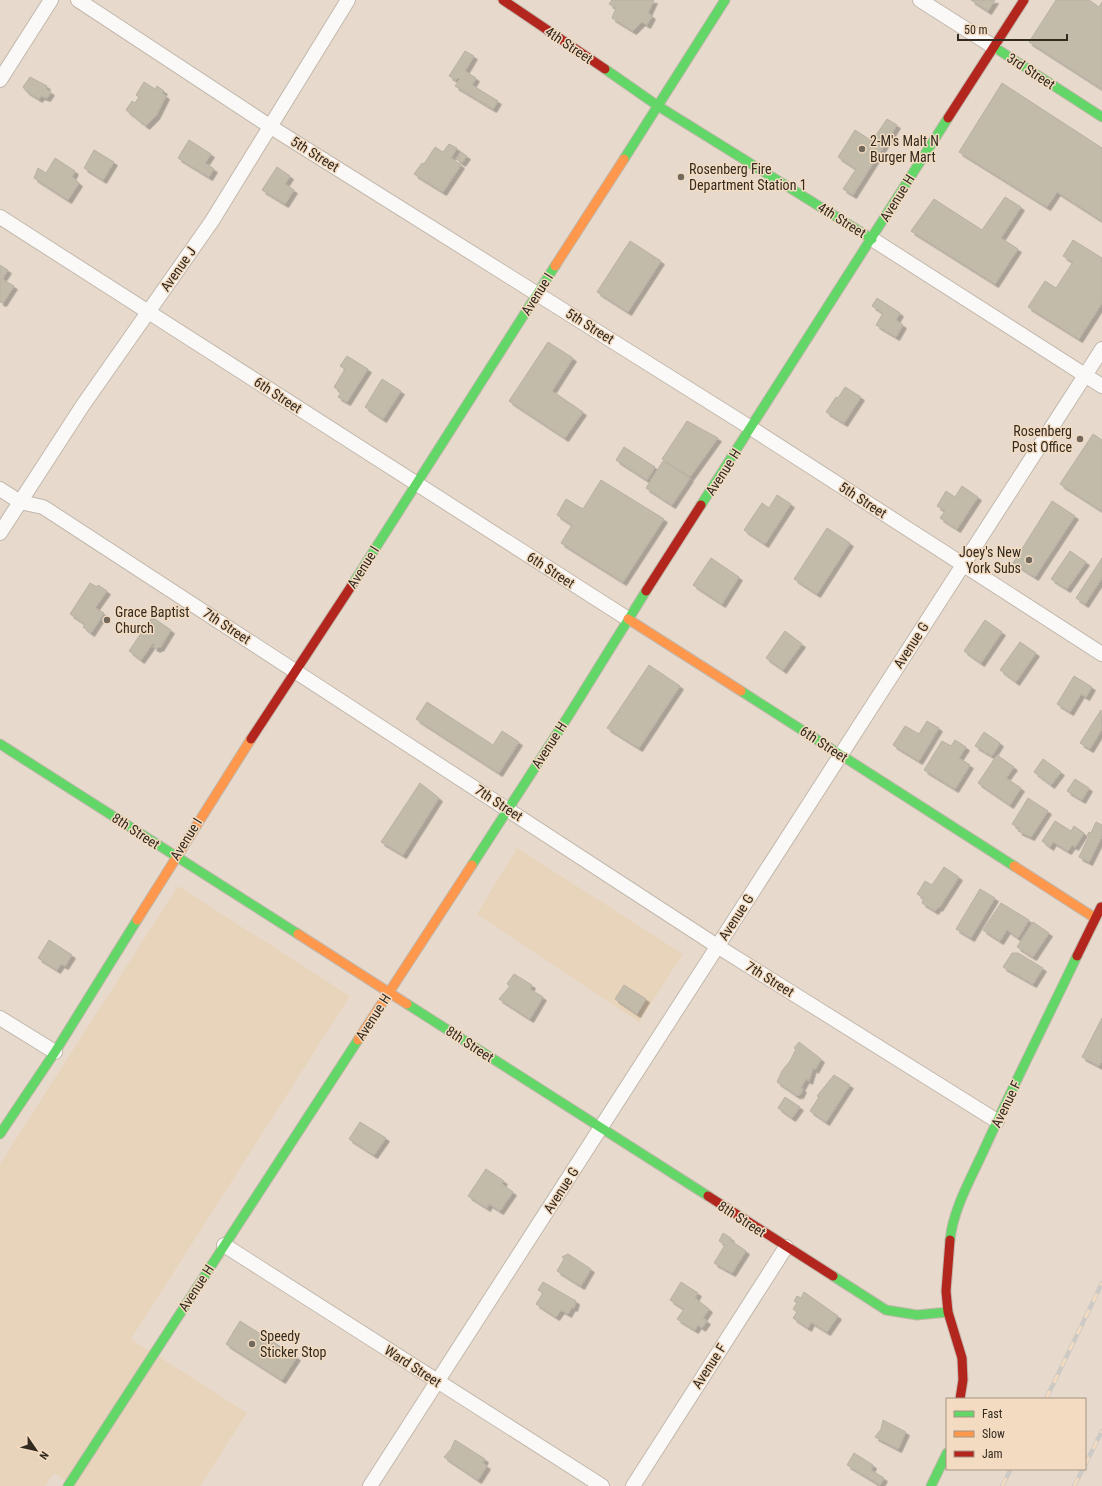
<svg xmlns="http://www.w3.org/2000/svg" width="1102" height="1486" font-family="'Roboto Condensed',sans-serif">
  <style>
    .built { fill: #e8d3bb }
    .building { fill: #c3bba9; stroke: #b8b1a4; filter: url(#shadow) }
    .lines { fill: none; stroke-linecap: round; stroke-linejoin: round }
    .street-casing { stroke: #c2b8ad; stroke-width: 16 }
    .fast-casing { stroke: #c2b8ad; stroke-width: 11 }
    .slow-casing { stroke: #c2b8ad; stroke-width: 11 }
    .jam-casing { stroke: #c2b8ad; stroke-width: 11 }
    .street { stroke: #fbf9f7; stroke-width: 14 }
    .fast { stroke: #63d668; stroke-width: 9 }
    .slow { stroke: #ff974d; stroke-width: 9 }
    .jam { stroke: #b3261e; stroke-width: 9 }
    .rail-casing { stroke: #cdc9c4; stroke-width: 4.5 }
    .rail { stroke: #f2dbc1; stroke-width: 3; stroke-dasharray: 9; stroke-linecap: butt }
    .poi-dot { fill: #72685c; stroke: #f2dbc1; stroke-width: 1.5 }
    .labels { text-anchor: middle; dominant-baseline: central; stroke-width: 3; stroke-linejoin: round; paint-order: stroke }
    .street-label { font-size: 14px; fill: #332a20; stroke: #f2dbc1 }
    .poi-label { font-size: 14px; fill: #332a20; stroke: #f2dbc1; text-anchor: start }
  </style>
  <defs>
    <filter id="shadow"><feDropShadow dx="3.5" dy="3.5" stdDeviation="0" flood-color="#0004"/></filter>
  </defs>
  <rect width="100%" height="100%" fill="#e7dacc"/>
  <path class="built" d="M 517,848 L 683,954 L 639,1022 L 477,914 Z
    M 178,886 L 350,996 L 131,1339 L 247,1413 L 200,1486 L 74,1486 L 54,1473 L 45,1486 L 0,1486 L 0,1164 Z"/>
  <path class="building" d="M 612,0 L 654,0 L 648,13 L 652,16 L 647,25 L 642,22 L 633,31 L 612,18 L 616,8 L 609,4 Z
    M 971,0 L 995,0 L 988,11 Z
    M 1056,0 L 1089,0 L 1099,7 L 1102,2 L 1102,89 L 1029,42 Z
    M 465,51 L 474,56 L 465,71 L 476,78 L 472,85 L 498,101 L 493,109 L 455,86 L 460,79 L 458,78 L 456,80 L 449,76 Z
    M 30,77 L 47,86 L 46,89 L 51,92 L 47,98 L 41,96 L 39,99 L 26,91 L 23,87 Z
    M 144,82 L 155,89 L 157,86 L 164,91 L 162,93 L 166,96 L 156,116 L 146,126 L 126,110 L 132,101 L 135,103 L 139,97 L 136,95 Z
    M 1002,83 L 1102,148 L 1102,221 L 1057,192 L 1047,207 L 959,152 Z
    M 887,119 L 897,125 L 853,195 L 843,189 L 856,169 L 838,157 L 855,130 L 872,141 Z
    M 189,140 L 211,154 L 205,163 L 214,169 L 209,177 L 178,158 Z
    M 449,144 L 457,148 L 451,158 L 461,165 L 443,192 L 414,174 L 422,163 L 424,164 L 435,147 L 443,152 Z
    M 94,150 L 114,162 L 103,180 L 84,168 Z
    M 461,152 L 467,156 L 462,163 L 456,159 Z
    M 55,158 L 75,171 L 72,177 L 79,183 L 68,200 L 34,178 L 38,168 L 46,173 Z
    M 277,167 L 290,176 L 285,184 L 294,190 L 285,204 L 262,190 Z
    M 1005,197 L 1021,207 L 1001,238 L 1018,249 L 995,284 L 911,231 L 934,199 L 982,230 Z
    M 1073,240 L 1102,258 L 1102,303 L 1079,339 L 1028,307 L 1045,281 L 1056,288 L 1073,262 L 1063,256 Z
    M 630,241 L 661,261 L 628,312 L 597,292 Z
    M 0,265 L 8,270 L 2,279 L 14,286 L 3,303 L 0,302 Z
    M 877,298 L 900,313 L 896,320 L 903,325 L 896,337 L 876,325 L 883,313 L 872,306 Z
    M 548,342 L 573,358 L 552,391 L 583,412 L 565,438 L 509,401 Z
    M 347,356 L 368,369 L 347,402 L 338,397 L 341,392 L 334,387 L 345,369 L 340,366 Z
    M 382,379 L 401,391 L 383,419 L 365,407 Z
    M 845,387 L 861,397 L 844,423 L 826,412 L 836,397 L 838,398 Z
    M 687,421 L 718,438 L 690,477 L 662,459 Z
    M 1093,434 L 1102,440 L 1102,511 L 1060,484 Z
    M 624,447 L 655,467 L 647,480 L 616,460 Z
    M 663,461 L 690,478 L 672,505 L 646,488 Z
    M 601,480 L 664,519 L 623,582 L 561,543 L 572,525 L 557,515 L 566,499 L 583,509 Z
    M 962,486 L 978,497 L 957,529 L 940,518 L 945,511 L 937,506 L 946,491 L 955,497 Z
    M 777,495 L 791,504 L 765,544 L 744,530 L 762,503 L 769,508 Z
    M 1052,501 L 1075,516 L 1035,577 L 1013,563 Z
    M 827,528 L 850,543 L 817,594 L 794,579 Z
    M 1070,551 L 1086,562 L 1067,589 L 1051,579 Z
    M 711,558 L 739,577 L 722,604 L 693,585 Z
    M 1102,558 L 1102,578 L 1085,604 L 1076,598 Z
    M 90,583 L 97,587 L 98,585 L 107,591 L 95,608 L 104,613 L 91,633 L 83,627 L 85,624 L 70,614 Z
    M 152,617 L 171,630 L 160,648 L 159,647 L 157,649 L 153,647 L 155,644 L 153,643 L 141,660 L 129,651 Z
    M 985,620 L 1002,632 L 981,663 L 964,651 Z
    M 785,631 L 802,644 L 783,670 L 766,658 Z
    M 1020,642 L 1036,653 L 1016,682 L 1000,670 Z
    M 649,665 L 680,686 L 639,748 L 607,728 Z
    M 1074,676 L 1092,687 L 1086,697 L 1081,694 L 1070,712 L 1057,704 Z
    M 427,702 L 493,745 L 502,731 L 519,742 L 499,773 L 416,719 Z
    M 1101,710 L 1102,729 L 1090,749 L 1080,743 Z
    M 927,721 L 939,728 L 919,761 L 893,745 L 905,726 L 919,734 Z
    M 984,732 L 1000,743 L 992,756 L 975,746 Z
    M 955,740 L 966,747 L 959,758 L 970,765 L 955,789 L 924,770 L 942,741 L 951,746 Z
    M 997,755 L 1014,767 L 1006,778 L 1021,788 L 1010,805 L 978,783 Z
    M 1043,759 L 1061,772 L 1051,785 L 1034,772 Z
    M 1075,779 L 1089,788 L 1082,800 L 1067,791 Z
    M 420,783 L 439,798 L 403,855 L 381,842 Z
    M 1028,798 L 1048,811 L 1031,837 L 1018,831 L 1020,829 L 1012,824 Z
    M 1055,821 L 1071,831 L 1074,826 L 1084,833 L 1075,847 L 1072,845 L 1068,851 L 1053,842 L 1050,847 L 1042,841 Z
    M 1096,822 L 1102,825 L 1102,836 L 1089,862 L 1079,857 L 1089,836 L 1087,836 L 1089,832 L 1091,833 Z
    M 944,867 L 959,877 L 939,908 L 938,907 L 935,911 L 922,903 L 924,898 L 917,894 L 925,881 L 932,885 Z
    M 980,889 L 995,898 L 971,938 L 956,929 Z
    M 1001,903 L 1029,920 L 1018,938 L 1007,930 L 1000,941 L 983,930 Z
    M 1033,922 L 1049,933 L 1033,957 L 1017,947 Z
    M 49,940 L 72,955 L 65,966 L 61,964 L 57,970 L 38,958 Z
    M 1012,953 L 1018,953 L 1043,968 L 1033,984 L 1003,967 Z
    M 514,974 L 532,985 L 530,989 L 543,997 L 530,1019 L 499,999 L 510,986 L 507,984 Z
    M 624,985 L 646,999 L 637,1014 L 615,999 Z
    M 1102,1018 L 1102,1061 L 1099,1066 L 1082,1057 Z
    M 799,1042 L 821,1059 L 815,1070 L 813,1068 L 809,1081 L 806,1079 L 801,1088 L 803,1089 L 800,1095 L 796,1095 L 777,1082 L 782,1071 L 790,1061 L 796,1049 L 794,1048 Z
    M 834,1075 L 850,1085 L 826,1122 L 810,1111 L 819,1097 L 817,1096 Z
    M 785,1097 L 800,1107 L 792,1118 L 778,1108 Z
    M 360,1122 L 386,1138 L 374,1155 L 349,1139 Z
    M 486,1169 L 504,1181 L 502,1184 L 513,1192 L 500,1211 L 489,1204 L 487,1208 L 468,1196 Z
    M 723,1233 L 731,1238 L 730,1240 L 746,1251 L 732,1273 L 714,1263 L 725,1245 L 719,1241 Z
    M 568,1254 L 591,1269 L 581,1286 L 557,1271 L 564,1259 L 562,1257 Z
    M 543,1282 L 576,1301 L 574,1308 L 572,1307 L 568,1314 L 561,1310 L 556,1317 L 536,1304 L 543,1293 L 538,1290 Z
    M 681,1282 L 698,1293 L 695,1298 L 709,1309 L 703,1318 L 707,1321 L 702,1328 L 698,1325 L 695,1330 L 677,1319 L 684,1309 L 670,1300 Z
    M 804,1292 L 838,1316 L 827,1332 L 811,1322 L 808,1328 L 793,1318 L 797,1312 L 793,1309 L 797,1303 L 794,1301 L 797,1296 L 801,1298 Z
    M 240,1321 L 297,1357 L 282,1380 L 226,1344 Z
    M 883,1420 L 906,1432 L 898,1449 L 875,1437 L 881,1429 Z
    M 455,1440 L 485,1459 L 483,1463 L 487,1466 L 478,1480 L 444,1457 L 451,1449 Z
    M 854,1453 L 873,1465 L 871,1470 L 884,1478 L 880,1485 L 847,1465 Z"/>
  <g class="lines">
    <defs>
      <path id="street" d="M 78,0 L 271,127 L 751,428 L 1102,654
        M 920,0 L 994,47
        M 0,80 L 51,0
        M 0,217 L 628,619
        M 872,239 L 1102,386
        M 0,489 L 20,502 L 43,507 L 717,946 L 997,1121
        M 0,533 L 83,405 L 212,221 L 348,0
        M 0,1018 L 55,1052
        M 224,1245 L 602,1486
        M 370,1486 L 1102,349
        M 633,1486 L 786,1247"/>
      <path id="fast" d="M 994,47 L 1102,117
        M 605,69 L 658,106 L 872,239
        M 624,159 L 725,0
        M 701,505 L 948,118
        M 352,585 L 555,266
        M 741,691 L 1014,866
        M 0,744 L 298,934
        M 472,865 L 569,715 L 646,591
        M 407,1004 L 708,1196
        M 0,1134 L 55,1052 L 137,920
        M 950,1240 C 953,1210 970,1180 983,1152 C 1013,1086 1046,1021 1077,956
        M 833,1276 L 886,1310 L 917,1315 L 948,1312
        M 68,1486 L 358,1040
        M 931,1486 L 947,1453"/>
      <path id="slow" d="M 555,266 L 624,159
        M 628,619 L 741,691
        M 1014,866 L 1095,918
        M 137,920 L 251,739
        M 298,934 L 407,1004
        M 358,1040 L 472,865"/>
      <path id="jam" d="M 503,0 L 605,69
        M 948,118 L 1024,0
        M 646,591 L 701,505
        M 251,739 L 352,585
        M 1077,956 L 1101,907
        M 708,1196 L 833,1276
        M 950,1240 L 946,1291 L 948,1312 L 962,1358 L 963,1380 L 960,1399"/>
    </defs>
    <use href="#street" class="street-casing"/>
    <use href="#fast" class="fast-casing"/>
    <use href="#slow" class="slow-casing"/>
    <use href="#jam" class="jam-casing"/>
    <use href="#street" class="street"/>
    <use href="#fast" class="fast"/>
    <use href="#slow" class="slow"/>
    <use href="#jam" class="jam"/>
    <defs>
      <path id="rail" d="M 1046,1399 L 1102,1283
        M 1085,1465 L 1102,1431
        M 1002,1486 L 1011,1469
        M 1074,1486 L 1083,1469"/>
    </defs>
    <use href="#rail" class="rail-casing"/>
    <use href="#rail" class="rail"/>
  </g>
  <g class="poi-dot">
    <circle cx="862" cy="149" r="4"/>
    <circle cx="681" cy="177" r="4"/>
    <circle cx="1080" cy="439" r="4"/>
    <circle cx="1029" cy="560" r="4"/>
    <circle cx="107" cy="620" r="4"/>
    <circle cx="252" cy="1344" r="4"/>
  </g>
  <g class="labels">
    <g class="street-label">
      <text transform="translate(569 45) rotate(34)">4th Street</text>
      <text transform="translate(1031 71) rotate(33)">3rd Street</text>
      <text transform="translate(315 154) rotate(32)">5th Street</text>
      <text transform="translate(897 198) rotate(-58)">Avenue H</text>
      <text transform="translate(842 220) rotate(32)">4th Street</text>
      <text transform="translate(178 269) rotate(-55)">Avenue J</text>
      <text transform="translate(537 294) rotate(-58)">Avenue I</text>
      <text transform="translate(590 326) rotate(32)">5th Street</text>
      <text transform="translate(278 395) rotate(33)">6th Street</text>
      <text transform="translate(723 472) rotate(-57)">Avenue H</text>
      <text transform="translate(863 500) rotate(33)">5th Street</text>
      <text transform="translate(363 567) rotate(-58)">Avenue I</text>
      <text transform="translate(551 570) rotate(33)">6th Street</text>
      <text transform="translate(227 626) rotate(33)">7th Street</text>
      <text transform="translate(911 645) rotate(-57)">Avenue G</text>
      <text transform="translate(824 744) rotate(33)">6th Street</text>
      <text transform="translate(549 745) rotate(-57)">Avenue H</text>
      <text transform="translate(499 803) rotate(33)">7th Street</text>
      <text transform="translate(136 831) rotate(33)">8th Street</text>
      <text transform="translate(186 839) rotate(-58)">Avenue I</text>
      <text transform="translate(736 917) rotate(-57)">Avenue G</text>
      <text transform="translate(770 979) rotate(32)">7th Street</text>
      <text transform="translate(373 1017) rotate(-57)">Avenue H</text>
      <text transform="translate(470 1044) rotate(33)">8th Street</text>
      <text transform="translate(1006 1104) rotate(-64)">Avenue F</text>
      <text transform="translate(561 1190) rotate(-57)">Avenue G</text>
      <text transform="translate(742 1219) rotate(33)">8th Street</text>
      <text transform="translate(196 1288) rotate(-57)">Avenue H</text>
      <text transform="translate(413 1366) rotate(33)">Ward Street</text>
      <text transform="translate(709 1366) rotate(-57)">Avenue F</text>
    </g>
    <g class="poi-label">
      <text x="870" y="141">2-M's Malt N<tspan x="870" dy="16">Burger Mart</tspan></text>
      <text x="689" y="169">Rosenberg Fire<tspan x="689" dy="16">Department Station 1</tspan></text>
      <text x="1072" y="431" text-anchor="end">Rosenberg<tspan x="1072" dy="16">Post Office</tspan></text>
      <text x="1021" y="552" text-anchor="end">Joey's New<tspan x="1021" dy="16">York Subs</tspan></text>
      <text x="115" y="612">Grace Baptist<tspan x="115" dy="16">Church</tspan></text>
      <text x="260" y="1336">Speedy<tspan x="260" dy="16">Sticker Stop</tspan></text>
    </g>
  </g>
  <rect x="946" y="1398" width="140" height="72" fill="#f2dbc1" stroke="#a69481"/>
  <rect x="954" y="1411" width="20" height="6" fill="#63d668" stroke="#a69481"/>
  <text x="982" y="1418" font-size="12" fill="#332a20">Fast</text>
  <rect x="954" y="1431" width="20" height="6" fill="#ff974d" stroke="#a69481"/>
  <text x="982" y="1438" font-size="12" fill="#332a20">Slow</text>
  <rect x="954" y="1451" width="20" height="6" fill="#b3261e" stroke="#a69481"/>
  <text x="982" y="1458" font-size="12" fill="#332a20">Jam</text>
  <g transform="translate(36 1450) rotate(124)" stroke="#f2dbc1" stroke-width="3" paint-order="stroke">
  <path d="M0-3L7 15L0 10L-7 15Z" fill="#332a20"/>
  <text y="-6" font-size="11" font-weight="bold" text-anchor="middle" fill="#332a20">N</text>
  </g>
  <path d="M958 34v6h109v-6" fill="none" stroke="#332a20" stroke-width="2"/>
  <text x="964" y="34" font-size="12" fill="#332a20" stroke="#f2dbc1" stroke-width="3" paint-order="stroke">50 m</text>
</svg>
